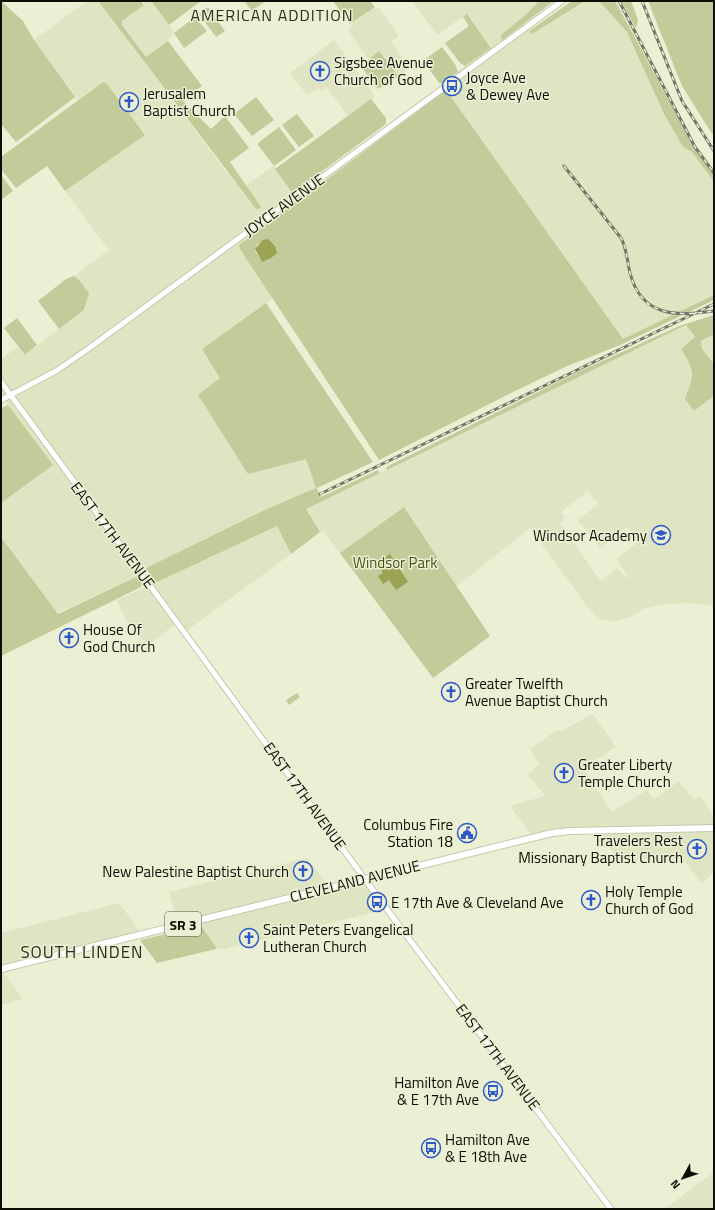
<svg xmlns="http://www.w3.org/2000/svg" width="715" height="1210" font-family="'Titillium Web',sans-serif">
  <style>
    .built { fill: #dfe5c2; fill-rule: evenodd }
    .green { fill: #c3cb9a; fill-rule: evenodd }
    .water { fill: #9aa454 }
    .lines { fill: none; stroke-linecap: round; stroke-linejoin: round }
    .tertiary-casing { stroke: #c4c8ae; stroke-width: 7 }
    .primary-casing { stroke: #c4c8ae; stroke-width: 8 }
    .tertiary { stroke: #fff; stroke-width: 5 }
    .primary { stroke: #fff; stroke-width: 6 }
    .rail-casing { stroke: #747765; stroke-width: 3 }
    .rail { stroke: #ebf0d4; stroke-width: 1.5; stroke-dasharray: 4.5; stroke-linecap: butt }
    .labels { text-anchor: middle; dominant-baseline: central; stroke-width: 3; stroke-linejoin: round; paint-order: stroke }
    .shield { fill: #ebf0d4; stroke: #505243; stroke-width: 1 }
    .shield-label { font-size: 14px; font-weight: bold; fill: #0d0e05 }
    .poi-label { font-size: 15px; fill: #0d0e05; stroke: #ebf0d4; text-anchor: start }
    .street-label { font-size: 15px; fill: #0d0e05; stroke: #ebf0d4 }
    .park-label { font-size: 15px; fill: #4a5015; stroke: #ebf0d4 }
    .neighbourhood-label { font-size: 16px; letter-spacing: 1px; fill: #2c2e19; stroke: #ebf0d4 }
    .quarter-label { font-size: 17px; letter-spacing: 1px; fill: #2c2e19; stroke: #ebf0d4 }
  </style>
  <rect width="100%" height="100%" fill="#ebf0d4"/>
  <path class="built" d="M 87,1 L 98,1 L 225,170 L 261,207 L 245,186 L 274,166 L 299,199 L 239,245 L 273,298 L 202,349 L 221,378 L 306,459 L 316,488 L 271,507 L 146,568 L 138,576 L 1,639 L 11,550 L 1,537 L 1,503 L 52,465 L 8,405 L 1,392 L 1,359 L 18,347 L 25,355 L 84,310 L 79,280 L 74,276 L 109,250 L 65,191 L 145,135 L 103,82 L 77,100 L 34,40 Z
    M 148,1 L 151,1 L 174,33 L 168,41 L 146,57 L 122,24 L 122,21 Z
    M 412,1 L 539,1 L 502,39 L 523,23 L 532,34 L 585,1 L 599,1 L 627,32 L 664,114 L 683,147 L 692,152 L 714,182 L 714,295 L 623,340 L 441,84 L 491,47 L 467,14 L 437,35 Z
    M 375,7 L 376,9 L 378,7 L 399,36 L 391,42 L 410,68 L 398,76 L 379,51 L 368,59 L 348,31 L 352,27 L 351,24 Z
    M 334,40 L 375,96 L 348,116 L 326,87 L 321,91 L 318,88 L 307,95 L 290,73 Z
    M 686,325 L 695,338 L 681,349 L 692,368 L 693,374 L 685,399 L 694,411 L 714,396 L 714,606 L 688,603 L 665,604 L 643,609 L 631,617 L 615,621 L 601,620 L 588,608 L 530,528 L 457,586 L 404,507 L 340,553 L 324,532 L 320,532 L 305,509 ZM 588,491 L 598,504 L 578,520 L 600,548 L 627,527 L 638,542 L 616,559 L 628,576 L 626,578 L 618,568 L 601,581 L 560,524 L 565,517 L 561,512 Z
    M 714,334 L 714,364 L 702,349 L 701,341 Z
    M 277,526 L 291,554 L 185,632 L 177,623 L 147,646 L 125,618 L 117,600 Z
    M 593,714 L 616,747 L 583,768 L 612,812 L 647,790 L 654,799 L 679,781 L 694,800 L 700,797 L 714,816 L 714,828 L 712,829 L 714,831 L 714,873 L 701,883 L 682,858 L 620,861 L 597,833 L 558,834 L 535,839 L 510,806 L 545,796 L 528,774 L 540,764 L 530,749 L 557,730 L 561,731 Z
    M 307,858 L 330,888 L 365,879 L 387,909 L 225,949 L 217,948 L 201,926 L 180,931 L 169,892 Z
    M 119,903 L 142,934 L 1,968 L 1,933 Z
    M 1,969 L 23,999 L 1,1005 Z
    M 714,1172 L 714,1209 L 664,1209 L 670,1205 Z"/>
  <path class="green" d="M 1,1 L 23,21 L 34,40 L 75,97 L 16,142 L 1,124 Z
    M 98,1 L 141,1 L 144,5 L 122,21 L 122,25 L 146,57 L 168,41 L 202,86 L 183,101 L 211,129 L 225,116 L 249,148 L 230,162 L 261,207 L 257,210 Z
    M 151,1 L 201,1 L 169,25 Z
    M 244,1 L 263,1 L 264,2 L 252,11 Z
    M 333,1 L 370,1 L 375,7 L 350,24 Z
    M 539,1 L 554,1 L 502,40 L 501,35 L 524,16 Z
    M 572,1 L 585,1 L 532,34 L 529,31 Z
    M 599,1 L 614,1 L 618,6 L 696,151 L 714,175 L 714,182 L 692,152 L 683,147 L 664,114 L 627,32 Z
    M 621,1 L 631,1 L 638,20 L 636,28 Z
    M 648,1 L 714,1 L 714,132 L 712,134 L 682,86 Z
    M 208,7 L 225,31 L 216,37 L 199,14 Z
    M 467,14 L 491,48 L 465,66 L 460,63 L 445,43 L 469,26 L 463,17 Z
    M 195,17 L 207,31 L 184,48 L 174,33 Z
    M 442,47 L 455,64 L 458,72 L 440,84 L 423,61 Z
    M 379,51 L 398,76 L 378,89 L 362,68 L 366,64 L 365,62 Z
    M 103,82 L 107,84 L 145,135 L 65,191 L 47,166 L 16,188 L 1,169 L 1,157 Z
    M 446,90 L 623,339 L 714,295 L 714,300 L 620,345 L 565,367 L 513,392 L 379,460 L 240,249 L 239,245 ZM 268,239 L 262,262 L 255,251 L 257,245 Z
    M 256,97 L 274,120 L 252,136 L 234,114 Z
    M 371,99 L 386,118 L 386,124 L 294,192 L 291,191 L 275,169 Z
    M 297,114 L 314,136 L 299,147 L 282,125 Z
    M 279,127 L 296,150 L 274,166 L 258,145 L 258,143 Z
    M 1,175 L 13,191 L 1,200 Z
    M 74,276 L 79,280 L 89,293 L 84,310 L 59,329 L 38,301 L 66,279 Z
    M 266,303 L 373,462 L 317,488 L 321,497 L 378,470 L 380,473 L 306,509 L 320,532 L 291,554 L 277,526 L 155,583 L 146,568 L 271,507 L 316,488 L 306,459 L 248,474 L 198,395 L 220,378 L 202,349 Z
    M 714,315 L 714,334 L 701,341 L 702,349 L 714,364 L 714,396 L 694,411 L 685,399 C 694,372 696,374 681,349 L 695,337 L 686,325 L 387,470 L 386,467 L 578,372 L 679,326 Z
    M 17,318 L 37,345 L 25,355 L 4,328 Z
    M 8,405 L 53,465 L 1,503 L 1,408 Z
    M 404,507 L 490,636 L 433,678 L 340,553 Z
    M 1,537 L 58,614 L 138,576 L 142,583 L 141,587 L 1,656 Z
    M 297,693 L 300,697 L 289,705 L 286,700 Z
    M 201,926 L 217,948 L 216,949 L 157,963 L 140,940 Z"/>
  <path class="water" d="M 268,239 L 275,246 L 277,253 L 271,258 L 262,262 L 255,249 L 263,240 Z
    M 390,554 L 408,582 L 396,590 L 389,580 L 383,584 L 378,576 L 383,573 L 377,563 Z"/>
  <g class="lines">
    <defs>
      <path id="tertiary" d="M 1,382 L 386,908 L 611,1209
        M 1,400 L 56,371 L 88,349 L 562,1"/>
      <path id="primary" d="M 1,969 L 552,833 L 571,831 L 714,828"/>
    </defs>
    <use href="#tertiary" class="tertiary-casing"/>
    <use href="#primary" class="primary-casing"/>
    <use href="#tertiary" class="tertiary"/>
    <use href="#primary" class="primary"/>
    <defs>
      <path id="rail" d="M 619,1 L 695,147 L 714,173
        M 642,1 L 682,101 L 714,151
        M 564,166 L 621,238 C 627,249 627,261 630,273 C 642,318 677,316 714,311
        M 320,494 L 714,304"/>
    </defs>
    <use href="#rail" class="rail-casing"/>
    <use href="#rail" class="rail"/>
  </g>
  <defs>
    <symbol id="church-ring" viewBox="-11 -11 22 22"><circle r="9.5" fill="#ebf0d4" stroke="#2f59c9" stroke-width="1.5"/><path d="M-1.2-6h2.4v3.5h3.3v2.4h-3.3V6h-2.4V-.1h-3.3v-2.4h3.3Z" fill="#2f59c9"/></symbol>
    <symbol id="bus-ring" viewBox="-11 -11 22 22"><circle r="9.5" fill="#ebf0d4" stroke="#2f59c9" stroke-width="1.5"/><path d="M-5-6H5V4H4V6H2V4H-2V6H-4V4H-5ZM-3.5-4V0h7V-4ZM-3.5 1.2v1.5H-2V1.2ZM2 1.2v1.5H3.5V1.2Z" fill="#2f59c9"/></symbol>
    <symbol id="school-ring" viewBox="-11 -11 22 22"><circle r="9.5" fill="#ebf0d4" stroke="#2f59c9" stroke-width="1.5"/><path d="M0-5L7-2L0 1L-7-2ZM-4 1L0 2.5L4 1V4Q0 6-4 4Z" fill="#2f59c9"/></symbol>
    <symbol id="civic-ring" viewBox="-11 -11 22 22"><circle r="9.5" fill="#ebf0d4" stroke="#2f59c9" stroke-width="1.5"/><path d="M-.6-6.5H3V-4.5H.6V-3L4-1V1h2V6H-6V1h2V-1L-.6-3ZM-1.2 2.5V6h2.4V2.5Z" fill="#2f59c9"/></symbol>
  </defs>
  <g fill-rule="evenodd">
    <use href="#church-ring" x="309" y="60" width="22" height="22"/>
    <use href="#bus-ring" x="441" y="75" width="22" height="22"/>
    <use href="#church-ring" x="118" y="91" width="22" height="22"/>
    <use href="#school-ring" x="650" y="524" width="22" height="22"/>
    <use href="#church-ring" x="58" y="627" width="22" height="22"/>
    <use href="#church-ring" x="440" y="681" width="22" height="22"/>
    <use href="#church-ring" x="553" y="762" width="22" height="22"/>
    <use href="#civic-ring" x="456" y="822" width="22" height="22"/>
    <use href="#church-ring" x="686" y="838" width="22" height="22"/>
    <use href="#church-ring" x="292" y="860" width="22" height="22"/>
    <use href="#church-ring" x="580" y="889" width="22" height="22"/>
    <use href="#bus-ring" x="366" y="891" width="22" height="22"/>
    <use href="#church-ring" x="238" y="927" width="22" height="22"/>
    <use href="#bus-ring" x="482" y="1080" width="22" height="22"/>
    <use href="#bus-ring" x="420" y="1137" width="22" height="22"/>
  </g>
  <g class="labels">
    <rect class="shield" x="165" y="912" width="36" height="24" rx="3"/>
    <g class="shield-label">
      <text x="183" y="924">SR 3</text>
    </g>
    <g class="poi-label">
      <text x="334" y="62">Sigsbee Avenue<tspan x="334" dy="17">Church of God</tspan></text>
      <text x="466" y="77">Joyce Ave<tspan x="466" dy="17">&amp; Dewey Ave</tspan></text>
      <text x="143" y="93">Jerusalem<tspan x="143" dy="17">Baptist Church</tspan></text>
      <text x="647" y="535" text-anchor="end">Windsor Academy</text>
      <text x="83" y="629">House Of<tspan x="83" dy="17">God Church</tspan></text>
      <text x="465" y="683">Greater Twelfth<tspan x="465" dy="17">Avenue Baptist Church</tspan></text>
      <text x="578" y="764">Greater Liberty<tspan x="578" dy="17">Temple Church</tspan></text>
      <text x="453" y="824" text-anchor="end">Columbus Fire<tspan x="453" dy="17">Station 18</tspan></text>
      <text x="683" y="840" text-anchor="end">Travelers Rest<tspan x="683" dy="17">Missionary Baptist Church</tspan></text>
      <text x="289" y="871" text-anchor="end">New Palestine Baptist Church</text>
      <text x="605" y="891">Holy Temple<tspan x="605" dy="17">Church of God</tspan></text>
      <text x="391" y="902">E 17th Ave &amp; Cleveland Ave</text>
      <text x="263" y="929">Saint Peters Evangelical<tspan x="263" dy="17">Lutheran Church</tspan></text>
      <text x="479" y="1082" text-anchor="end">Hamilton Ave<tspan x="479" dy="17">&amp; E 17th Ave</tspan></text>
      <text x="445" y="1139">Hamilton Ave<tspan x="445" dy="17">&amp; E 18th Ave</tspan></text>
    </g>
    <g class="street-label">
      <text transform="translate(284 205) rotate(-36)">JOYCE AVENUE</text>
      <text transform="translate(113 535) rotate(53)">EAST 17TH AVENUE</text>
      <text transform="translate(305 796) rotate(54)">EAST 17TH AVENUE</text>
      <text transform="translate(355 881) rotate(-14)">CLEVELAND AVENUE</text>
      <text transform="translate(498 1057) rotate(53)">EAST 17TH AVENUE</text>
    </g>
    <g class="park-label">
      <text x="395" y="562">Windsor Park</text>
    </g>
    <g class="neighbourhood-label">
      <text x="272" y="15">AMERICAN ADDITION</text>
    </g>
    <g class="quarter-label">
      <text x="82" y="952">SOUTH LINDEN</text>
    </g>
  </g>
  <rect width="715" height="1210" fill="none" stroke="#0d0e05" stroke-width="4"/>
  <g transform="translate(683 1178) rotate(230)" stroke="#ebf0d4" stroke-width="3" paint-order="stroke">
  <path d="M0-3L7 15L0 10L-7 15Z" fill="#0d0e05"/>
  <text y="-6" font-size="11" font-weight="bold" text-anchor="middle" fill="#0d0e05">N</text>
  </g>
</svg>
